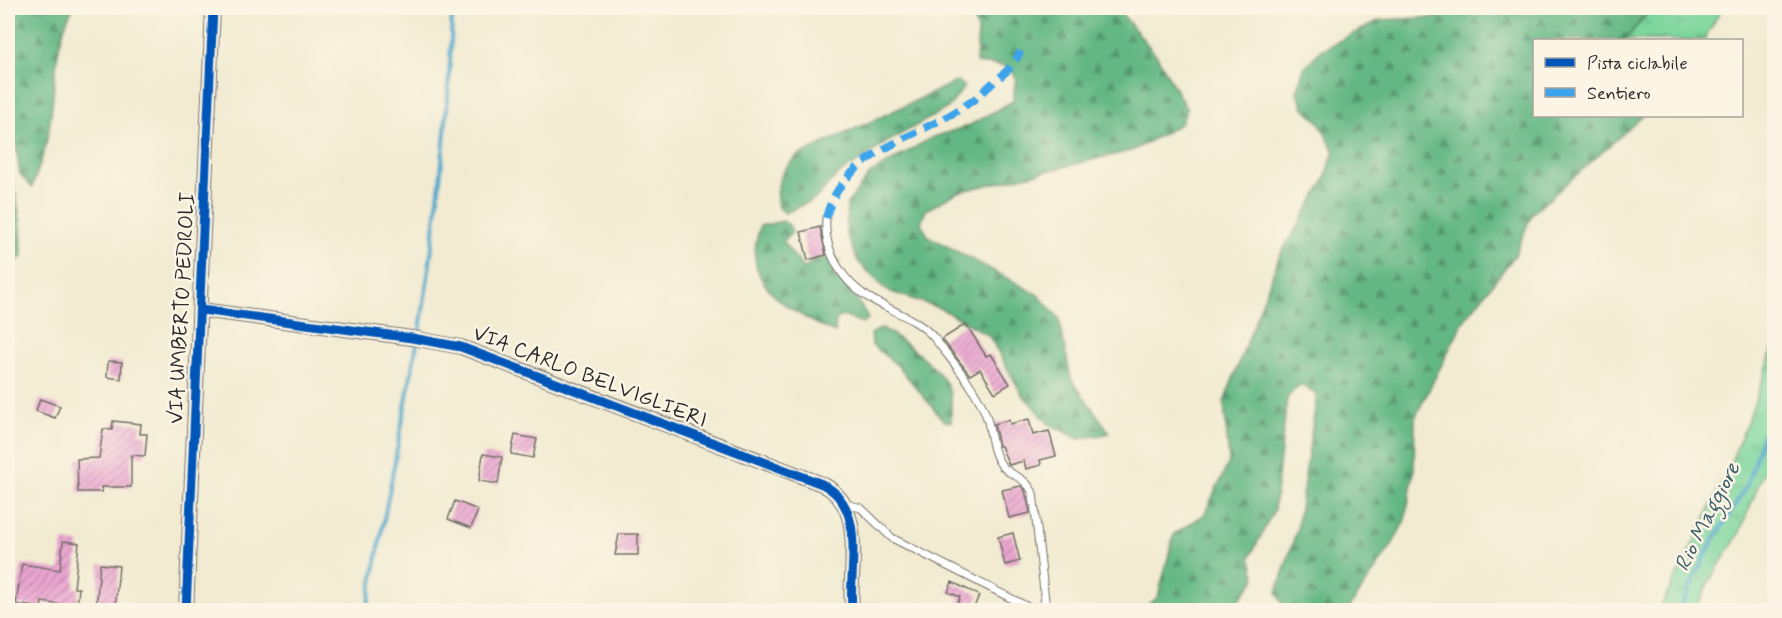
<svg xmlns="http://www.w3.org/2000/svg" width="1782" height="618" font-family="Mynerve,sans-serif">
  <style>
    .grass { fill: url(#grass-tufts); stroke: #538064; stroke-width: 1.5 }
    .forest { fill: url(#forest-firs); stroke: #487158; stroke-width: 1.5 }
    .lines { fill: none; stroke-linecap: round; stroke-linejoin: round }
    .stream { stroke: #4da7cb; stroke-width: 4 }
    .building { fill: url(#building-hatch) }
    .lane-casing { stroke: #716e65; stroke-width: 9 }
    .street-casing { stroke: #716e65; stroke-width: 16 }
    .lane { stroke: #fff; stroke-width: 7 }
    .street { stroke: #fff; stroke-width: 14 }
    .quiet { stroke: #3ea3eb; stroke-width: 8; stroke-dasharray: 15 8; stroke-linecap: butt }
    .cycleway-casing { stroke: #fcf5e5; stroke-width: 13 }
    .cycleway { stroke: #0057b8; stroke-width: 9 }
    .labels { text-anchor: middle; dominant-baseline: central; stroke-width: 5; stroke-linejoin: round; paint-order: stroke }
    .street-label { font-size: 21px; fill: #2b2b2b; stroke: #fcf5e5 }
    .water-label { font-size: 22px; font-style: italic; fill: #395d6b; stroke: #fcf5e5 }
  </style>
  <defs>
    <pattern id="grass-tufts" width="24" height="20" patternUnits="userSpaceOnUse" patternTransform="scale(1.5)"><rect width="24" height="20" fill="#7bd69d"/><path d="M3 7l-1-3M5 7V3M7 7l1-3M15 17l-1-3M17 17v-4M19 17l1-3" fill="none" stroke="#6ab887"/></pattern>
    <pattern id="forest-firs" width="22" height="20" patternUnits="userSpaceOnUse" patternTransform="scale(1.5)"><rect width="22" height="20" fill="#64b784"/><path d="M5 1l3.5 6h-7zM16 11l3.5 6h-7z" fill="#53956c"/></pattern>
    <pattern id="building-hatch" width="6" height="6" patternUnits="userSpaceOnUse" patternTransform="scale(1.5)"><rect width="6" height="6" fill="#eba6d1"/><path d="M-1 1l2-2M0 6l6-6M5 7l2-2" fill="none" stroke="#bf87aa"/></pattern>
  </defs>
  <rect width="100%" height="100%" fill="#fcf5e5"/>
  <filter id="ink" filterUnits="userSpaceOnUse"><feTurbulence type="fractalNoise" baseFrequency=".0167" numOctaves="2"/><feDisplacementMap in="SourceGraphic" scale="12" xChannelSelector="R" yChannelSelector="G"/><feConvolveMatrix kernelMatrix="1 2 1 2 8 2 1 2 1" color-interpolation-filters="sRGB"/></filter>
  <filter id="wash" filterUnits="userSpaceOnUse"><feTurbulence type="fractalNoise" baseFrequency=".008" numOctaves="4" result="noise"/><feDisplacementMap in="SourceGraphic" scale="24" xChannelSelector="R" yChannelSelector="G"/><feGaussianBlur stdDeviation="1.35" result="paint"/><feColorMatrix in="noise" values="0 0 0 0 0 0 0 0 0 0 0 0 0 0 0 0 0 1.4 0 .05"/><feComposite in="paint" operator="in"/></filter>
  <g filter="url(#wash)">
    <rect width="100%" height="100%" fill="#f2ebd2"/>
    <path class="grass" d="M 1652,8 L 1722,8 L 1704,40 L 1625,40 Z
      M 1774,344 L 1774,446 L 1739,534 L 1708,583 L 1696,610 L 1659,610 C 1704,524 1746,438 1774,344 Z"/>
    <path class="forest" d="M 8,8 L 73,8 C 52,44 56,94 48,134 C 45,152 38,170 32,187 L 20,174 L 8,91 Z
      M 968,8 L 1117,8 L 1157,56 L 1187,110 L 1180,124 L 1134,150 L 958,192 L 926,210 L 921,223 L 928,236 L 1037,294 L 1059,318 L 1071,379 L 1110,433 L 1079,439 L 1049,424 L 1022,394 L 989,336 L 942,309 L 886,290 L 858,261 L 846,232 L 847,204 L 871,173 L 931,138 L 970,125 L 1013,101 L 1016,77 L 1005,66 L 976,63 L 978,30 Z
      M 1457,8 L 1652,8 L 1625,40 L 1534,40 L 1534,116 L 1643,116 L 1532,214 L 1515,255 L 1463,322 L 1415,418 L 1414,472 L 1405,520 L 1392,545 L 1348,610 L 1285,610 L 1277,592 L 1297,529 L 1317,395 L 1300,384 L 1287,398 L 1274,510 L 1250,557 L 1256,578 L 1231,610 L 1142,610 L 1158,597 L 1174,534 L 1204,515 L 1229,462 L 1224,402 L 1280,255 L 1324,182 L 1334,151 L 1319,122 L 1304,108 L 1297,93 L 1303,69 L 1321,50 L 1380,20 L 1441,17 Z
      M 958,81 L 964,87 L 949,107 L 889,141 L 836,176 L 815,199 L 785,213 L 778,207 C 776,182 779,173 797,156 Z
      M 8,155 L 21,225 L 22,257 L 8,268 Z
      M 783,221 L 789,225 L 792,232 L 783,242 L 804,269 L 814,259 L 836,257 L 839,263 L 833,276 L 845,283 L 867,315 L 868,320 L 863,323 L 843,316 L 836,319 L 835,333 C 805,318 764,300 756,264 C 753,251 757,238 760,226 Z
      M 882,328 C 900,339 946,371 950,393 C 952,402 951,413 951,422 L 944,421 L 898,366 L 872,345 L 871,334 Z"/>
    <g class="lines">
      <path class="stream" d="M 419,336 C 436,228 450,117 452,8
        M 367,610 L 417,343
        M 1679,610 L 1709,548 L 1746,487 L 1774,402"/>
    </g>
    <g id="blocks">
      <path class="building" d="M 820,227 L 826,255 L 808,260 L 801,232 Z
        M 966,324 L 986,356 L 991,354 L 1010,384 L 995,393 L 980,369 L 970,375 L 942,339 Z
        M 108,361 L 122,362 L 121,379 L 107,377 Z
        M 40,399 L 60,406 L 55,418 L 36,411 Z
        M 1029,419 L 1033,435 L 1049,431 L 1056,456 L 1040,460 L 1041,465 L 1026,469 L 1024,461 L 1009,465 L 1001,446 L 999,446 L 994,424 L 1009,420 L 1010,424 Z
        M 113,421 L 141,424 L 140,434 L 147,434 L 145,456 L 131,455 L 131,487 L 101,487 L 102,492 L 78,492 L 77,459 L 99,458 L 103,429 L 112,430 Z
        M 515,435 L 537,439 L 533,458 L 511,454 Z
        M 483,454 L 502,457 L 498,484 L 479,481 Z
        M 1021,486 L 1025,490 L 1030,513 L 1009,518 L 1002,490 Z
        M 455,501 L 478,510 L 471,528 L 448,519 Z
        M 1013,533 L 1020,561 L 1005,565 L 998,537 Z
        M 619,534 L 638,534 L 638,555 L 615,555 Z
        M 63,541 L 79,543 L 74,588 L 79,588 L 77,607 L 42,602 L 41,608 L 16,604 L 22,564 L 60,570 Z
        M 100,564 L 119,566 L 115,610 L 96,610 Z
        M 952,582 L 979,595 L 973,610 L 955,610 L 960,597 L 948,592 Z"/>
    </g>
  </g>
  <g filter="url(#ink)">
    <use href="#blocks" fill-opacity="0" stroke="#716e65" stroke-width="1.5"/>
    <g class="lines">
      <defs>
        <path id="lane" d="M 826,218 C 823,252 844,285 873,300 C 894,312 920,320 935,339 C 952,361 976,388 986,415 C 991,429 991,450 1000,463 C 1007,476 1024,474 1033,493 L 1045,600 L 1040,609 L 1035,610
          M 846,504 L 861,508 L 892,538 L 1034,610"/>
        <path id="street" d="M 201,310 L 412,338 L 461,347 L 822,484 C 868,507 848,569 852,610
          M 186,610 L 213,8"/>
      </defs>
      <use href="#lane" class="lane-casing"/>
      <use href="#street" class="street-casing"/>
      <use href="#lane" class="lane"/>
      <use href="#street" class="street"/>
      <path class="quiet" d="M 826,218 C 842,151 920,138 969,103 C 978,97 986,89 994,82 C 1005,73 1015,65 1020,51"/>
      <defs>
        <path id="cycleway" d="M 201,310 L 412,338 L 461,347 L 822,484 C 868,507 848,569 852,610
          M 186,610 L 213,8"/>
      </defs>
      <use href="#cycleway" class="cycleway-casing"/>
      <use href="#cycleway" class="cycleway"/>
    </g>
  </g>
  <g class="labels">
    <g class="street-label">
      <text transform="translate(182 308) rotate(-87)">VIA UMBERTO PEDROLI</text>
      <text transform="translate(590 377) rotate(21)">VIA CARLO BELVIGLIERI</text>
    </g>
    <g class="water-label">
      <text transform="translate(1708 517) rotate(-63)">Rio Maggiore</text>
    </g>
  </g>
  <rect width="1782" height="618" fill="none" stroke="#fcf5e5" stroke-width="30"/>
  <rect x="1533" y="39" width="210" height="78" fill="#fcf5e5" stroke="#a8a49b" stroke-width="1.5"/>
  <rect x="1545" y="58" width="30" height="9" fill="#0057b8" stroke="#a8a49b" stroke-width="1.5"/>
  <text x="1587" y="69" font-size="18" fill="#2b2b2b">Pista ciclabile</text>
  <rect x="1545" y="88" width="30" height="9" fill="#3ea3eb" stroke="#a8a49b" stroke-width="1.5"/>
  <text x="1587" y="99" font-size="18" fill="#2b2b2b">Sentiero</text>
</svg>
